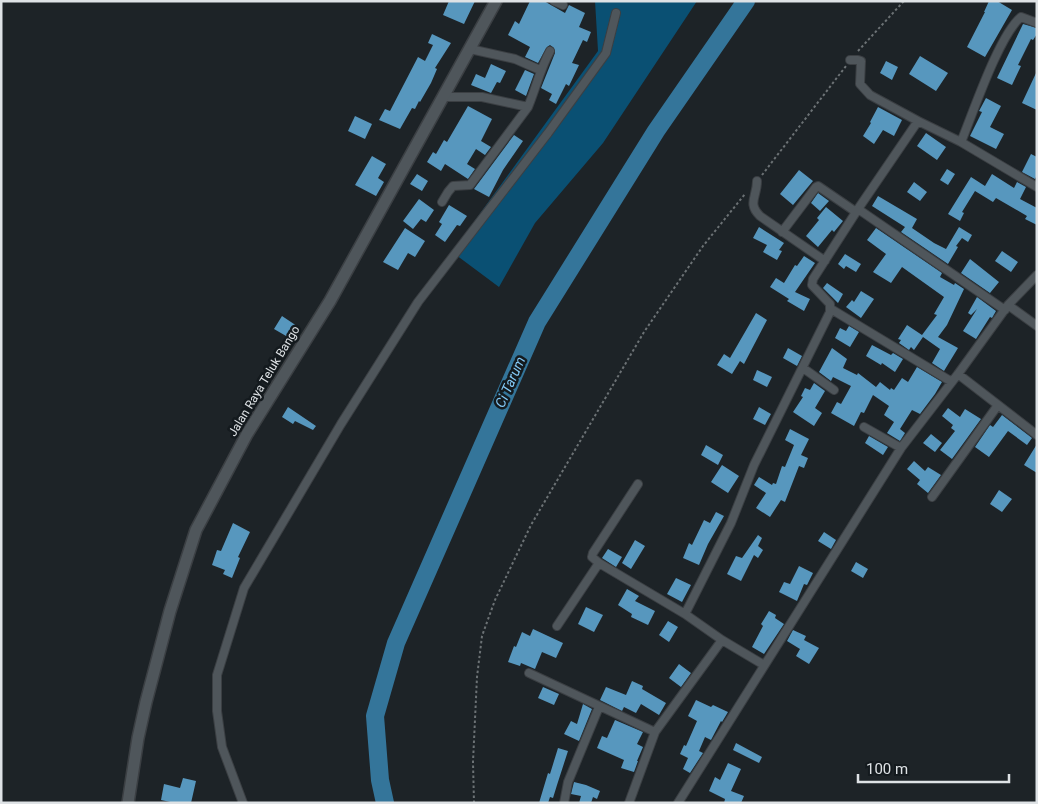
<svg xmlns="http://www.w3.org/2000/svg" width="1038" height="804" font-family="Roboto,sans-serif">
  <style>
    .green { fill: #0a5073 }
    .lines { fill: none; stroke-linecap: round; stroke-linejoin: round }
    .river { stroke: #34759a; stroke-width: 18 }
    .building { fill: #5797be }
    .street-casing { stroke: #3b3f43; stroke-width: 10 }
    .secondary-casing { stroke: #3b3f43; stroke-width: 14 }
    .path { stroke: #6c7275; stroke-width: 2; stroke-dasharray: 2.5 2.5; stroke-linecap: butt }
    .street { stroke: #4f565b; stroke-width: 8 }
    .secondary { stroke: #4f565b; stroke-width: 11 }
    .labels { text-anchor: middle; dominant-baseline: central; stroke-width: 5; stroke-linejoin: round; paint-order: stroke }
    .street-label { font-size: 12px; fill: #dee2e5; stroke: #141a1e }
    .water-label { font-size: 14px; font-style: italic; fill: #83c9f6; stroke: #141a1e }
  </style>
  <rect width="100%" height="100%" fill="#1d2327"/>
  <path class="green" d="M 595,1 L 697,1 L 603,143 L 535,223 L 499,287 L 452,252 L 598,51 Z"/>
  <g class="lines">
    <path class="river" d="M 385,803 L 380,780 L 375,716 L 396,643 L 537,322 L 656,131 L 746,1"/>
  </g>
  <path class="building" d="M 449,1 L 475,1 L 464,24 L 443,15 Z
    M 530,1 L 544,1 L 565,13 L 569,5 L 585,13 L 579,27 L 591,32 L 587,42 L 583,40 L 572,63 L 579,65 L 569,86 L 566,84 L 556,104 L 549,100 L 552,94 L 541,88 L 555,53 L 554,48 L 550,45 L 547,47 L 538,63 L 525,57 L 530,47 L 508,35 L 515,21 L 519,24 Z
    M 989,1 L 997,1 L 1012,10 L 985,57 L 967,47 L 985,12 L 984,12 Z
    M 1023,24 L 1037,28 L 1037,34 L 1033,40 L 1031,39 L 1018,65 L 1021,66 L 1012,85 L 997,78 Z
    M 432,34 L 451,43 L 435,68 L 437,69 L 431,83 L 420,102 L 419,101 L 415,109 L 412,108 L 400,129 L 379,120 L 385,109 L 390,111 L 418,57 L 425,61 L 433,45 L 428,43 Z
    M 920,56 L 948,73 L 936,91 L 909,74 Z
    M 886,61 L 898,67 L 892,80 L 880,73 Z
    M 491,64 L 506,71 L 500,83 L 497,82 L 491,93 L 471,85 L 476,74 L 485,78 Z
    M 525,70 L 534,74 L 526,96 L 515,90 Z
    M 1037,71 L 1037,110 L 1022,103 Z
    M 986,98 L 1001,106 L 990,127 L 1004,134 L 996,149 L 970,136 L 982,112 L 979,111 Z
    M 468,106 L 492,119 L 481,141 L 491,147 L 485,155 L 476,149 L 467,164 L 475,169 L 468,179 L 445,164 L 441,171 L 427,162 L 433,152 L 436,154 L 444,140 L 447,142 Z
    M 878,107 L 902,120 L 894,136 L 883,130 L 874,144 L 863,136 L 871,123 L 870,122 Z
    M 355,116 L 372,124 L 365,139 L 348,131 Z
    M 926,133 L 946,147 L 937,160 L 917,146 Z
    M 514,135 L 523,141 L 503,170 L 489,197 L 474,189 Z
    M 1031,154 L 1037,157 L 1037,175 L 1035,179 L 1022,172 Z
    M 372,156 L 386,164 L 378,178 L 384,182 L 376,196 L 355,185 Z
    M 947,169 L 955,174 L 948,185 L 940,180 Z
    M 799,170 L 813,181 L 793,205 L 780,194 Z
    M 417,174 L 428,181 L 422,191 L 410,184 Z
    M 992,174 L 1014,188 L 1017,182 L 1026,187 L 1020,199 L 1037,208 L 1037,225 L 1025,219 L 1027,216 L 996,198 L 993,202 L 975,191 L 962,212 L 964,213 L 960,221 L 948,214 L 971,177 L 985,186 Z
    M 914,182 L 927,192 L 920,201 L 907,192 Z
    M 818,193 L 829,201 L 820,211 L 811,203 Z
    M 878,196 L 917,219 L 912,228 L 934,243 L 946,249 L 959,227 L 972,235 L 968,242 L 962,238 L 956,246 L 958,247 L 948,264 L 901,232 L 905,227 L 872,206 Z
    M 419,199 L 434,210 L 426,222 L 421,219 L 413,229 L 403,221 Z
    M 449,205 L 467,216 L 460,226 L 457,225 L 445,242 L 435,235 L 442,224 L 439,222 Z
    M 826,207 L 843,221 L 834,232 L 832,230 L 818,247 L 806,236 L 819,220 L 817,218 Z
    M 759,227 L 784,243 L 779,250 L 782,251 L 777,260 L 763,252 L 767,245 L 753,238 Z
    M 405,228 L 425,241 L 415,257 L 408,253 L 398,270 L 383,262 Z
    M 876,228 L 942,273 L 940,277 L 954,285 L 955,283 L 964,289 L 947,325 L 938,337 L 958,348 L 944,371 L 932,363 L 940,349 L 923,337 L 914,350 L 911,347 L 909,350 L 899,343 L 901,340 L 898,339 L 907,325 L 922,335 L 937,315 L 934,314 L 944,297 L 902,267 L 891,283 L 873,272 L 886,254 L 867,240 Z
    M 1002,251 L 1018,262 L 1011,272 L 995,261 Z
    M 845,254 L 861,264 L 856,272 L 846,266 L 844,269 L 838,264 Z
    M 804,256 L 815,263 L 795,292 L 810,299 L 804,311 L 787,301 L 789,299 L 770,287 L 776,278 L 784,283 L 795,265 L 797,266 Z
    M 970,259 L 999,282 L 990,293 L 961,273 Z
    M 827,283 L 843,294 L 838,303 L 823,288 Z
    M 861,291 L 874,299 L 861,318 L 846,307 L 852,300 L 854,302 Z
    M 977,297 L 996,311 L 992,318 L 990,317 L 976,339 L 963,331 L 977,309 L 971,315 L 968,313 Z
    M 756,313 L 767,320 L 744,364 L 740,361 L 732,374 L 717,365 L 724,354 L 730,358 Z
    M 282,316 L 300,328 L 293,340 L 274,329 Z
    M 849,326 L 859,332 L 850,347 L 835,338 L 840,328 L 846,331 Z
    M 872,345 L 891,355 L 893,353 L 903,359 L 895,372 L 882,363 L 881,365 L 866,356 Z
    M 788,348 L 802,356 L 797,366 L 783,358 Z
    M 832,348 L 847,359 L 843,368 L 857,375 L 858,373 L 876,387 L 880,382 L 890,390 L 891,388 L 894,390 L 902,378 L 908,382 L 917,367 L 942,382 L 935,394 L 920,414 L 912,410 L 900,429 L 905,433 L 900,441 L 887,433 L 894,422 L 884,415 L 889,406 L 873,395 L 864,413 L 861,412 L 854,426 L 831,413 L 837,402 L 841,404 L 851,386 L 833,377 L 831,381 L 819,372 Z
    M 757,370 L 772,377 L 767,387 L 753,380 Z
    M 814,383 L 825,391 L 815,408 L 822,413 L 814,426 L 793,412 L 803,397 L 801,396 L 805,388 L 810,390 Z
    M 288,407 L 316,426 L 313,430 L 295,421 L 293,424 L 282,417 Z
    M 759,407 L 771,414 L 765,425 L 753,419 Z
    M 948,408 L 960,417 L 965,409 L 981,419 L 952,459 L 940,450 L 955,431 L 951,428 L 953,425 L 942,416 Z
    M 1002,415 L 1032,438 L 1027,445 L 1008,431 L 989,457 L 975,447 L 990,425 L 993,427 Z
    M 790,429 L 809,439 L 801,455 L 808,458 L 804,468 L 799,466 L 785,502 L 781,500 L 770,517 L 756,508 L 766,493 L 754,485 L 759,477 L 772,485 L 773,483 L 776,484 L 782,466 L 785,467 L 794,445 L 785,440 Z
    M 931,434 L 942,443 L 935,452 L 923,443 Z
    M 869,436 L 888,447 L 883,455 L 865,443 Z
    M 1037,444 L 1037,473 L 1024,465 Z
    M 706,445 L 723,455 L 718,465 L 701,455 Z
    M 914,461 L 925,471 L 928,467 L 941,475 L 928,493 L 917,484 L 920,480 L 907,469 Z
    M 722,465 L 739,476 L 728,493 L 711,482 Z
    M 999,490 L 1012,499 L 1002,512 L 990,504 Z
    M 716,512 L 724,516 L 708,544 L 699,565 L 683,558 L 689,543 L 692,545 L 704,520 L 710,523 Z
    M 233,523 L 250,532 L 238,557 L 240,558 L 232,578 L 223,574 L 225,570 L 212,565 L 217,550 L 221,551 Z
    M 824,532 L 836,540 L 831,549 L 818,541 Z
    M 758,535 L 762,538 L 758,546 L 763,550 L 758,558 L 754,555 L 741,581 L 727,574 L 736,556 L 742,558 Z
    M 635,540 L 645,546 L 631,569 L 622,563 Z
    M 608,549 L 622,557 L 616,567 L 602,558 Z
    M 856,562 L 868,569 L 863,578 L 851,571 Z
    M 799,566 L 813,573 L 807,585 L 804,584 L 797,601 L 779,592 L 784,582 L 790,584 Z
    M 676,578 L 691,585 L 682,602 L 667,594 Z
    M 627,589 L 639,596 L 635,601 L 655,611 L 648,625 L 631,617 L 632,614 L 618,605 Z
    M 586,607 L 603,615 L 594,632 L 578,624 Z
    M 769,611 L 776,615 L 775,618 L 784,624 L 764,654 L 752,647 L 763,626 L 761,624 Z
    M 668,621 L 678,627 L 669,642 L 659,635 Z
    M 533,629 L 563,643 L 556,658 L 542,652 L 535,669 L 521,663 L 520,666 L 508,662 L 514,646 L 516,647 L 522,632 L 530,636 Z
    M 793,630 L 806,636 L 804,640 L 819,648 L 809,664 L 796,656 L 800,649 L 787,641 Z
    M 679,664 L 691,673 L 681,687 L 669,678 Z
    M 632,681 L 643,686 L 642,689 L 666,703 L 659,715 L 641,704 L 636,713 L 624,707 L 622,711 L 600,700 L 606,687 L 626,695 Z
    M 543,687 L 559,694 L 554,705 L 538,698 Z
    M 696,700 L 711,707 L 713,705 L 728,712 L 722,722 L 721,721 L 711,740 L 705,737 L 699,751 L 703,753 L 690,773 L 683,769 L 688,758 L 680,754 L 684,745 L 686,746 L 697,721 L 688,716 Z
    M 583,704 L 592,709 L 579,741 L 564,734 L 571,721 L 577,724 Z
    M 615,720 L 643,732 L 637,744 L 643,747 L 637,761 L 638,761 L 634,772 L 621,768 L 624,760 L 597,748 L 602,736 L 607,738 Z
    M 736,743 L 762,757 L 759,763 L 733,750 Z
    M 558,748 L 568,751 L 557,785 L 553,798 L 550,797 L 548,803 L 539,803 L 548,773 L 550,774 Z
    M 728,763 L 741,769 L 731,791 L 744,796 L 741,803 L 724,803 L 725,799 L 709,791 L 715,777 L 720,780 Z
    M 183,778 L 196,781 L 191,803 L 175,803 L 161,800 L 164,784 L 180,788 Z
    M 574,782 L 586,785 L 600,791 L 597,799 L 593,797 L 591,803 L 579,803 L 581,796 L 571,794 Z"/>
  <g class="lines">
    <defs>
      <path id="street" d="M 554,1 L 563,5
        M 470,49 L 515,59 L 540,70
        M 850,60 L 858,60 L 861,61 L 860,84 L 870,95 L 918,121
        M 444,97 L 482,97 L 528,107
        M 961,142 C 973,113 999,35 1021,17 L 1037,23
        M 757,181 C 757,197 747,203 760,216 L 825,261
        M 442,202 L 448,192 L 453,186 L 470,185 L 528,107 C 536,88 540,69 550,51
        M 858,209 L 1005,310
        M 782,232 L 816,187 L 818,186 L 856,212
        M 1008,305 L 1037,326
        M 831,309 L 952,382
        M 803,368 L 834,390
        M 958,374 L 1037,435
        M 864,427 L 901,448
        M 638,484 L 593,553 L 592,557 L 599,563 L 685,614
        M 932,497 L 998,405
        M 557,626 L 599,563
        M 764,665 L 722,640 L 685,614 L 731,523 L 754,465 L 830,312 L 830,304 L 812,285 L 813,279 L 858,209 L 918,121 L 961,142 L 1037,187
        M 529,673 L 655,732
        M 243,803 L 222,747 L 217,711 L 217,675 L 244,588 L 341,424 L 418,302 L 548,133 L 606,53 L 616,13
        M 564,803 L 568,782 L 599,707
        M 629,803 L 655,732 L 722,640
        M 678,803 L 901,448 L 958,374 L 1008,305 L 1037,275"/>
      <path id="secondary" d="M 128,803 L 138,738 L 146,702 L 170,611 L 196,530 L 247,434 L 330,301 L 496,1"/>
    </defs>
    <use href="#street" class="street-casing"/>
    <use href="#secondary" class="secondary-casing"/>
    <path class="path" d="M 858,51 L 904,1
      M 762,175 L 846,66
      M 474,803 L 473,762 L 477,677 L 482,636 L 495,600 L 531,525 L 644,332 L 703,246 L 745,194"/>
    <use href="#street" class="street"/>
    <use href="#secondary" class="secondary"/>
  </g>
  <g class="labels">
    <g class="street-label">
      <text transform="translate(264 381) rotate(-59)">Jalan Raya Teluk Bango</text>
    </g>
    <g class="water-label">
      <text transform="translate(510 382) rotate(-66)">Ci Tarum</text>
    </g>
  </g>
  <rect width="1038" height="804" fill="none" stroke="#dee2e5" stroke-width="5"/>
  <path d="M858 774v8h151v-8" fill="none" stroke="#dee2e5" stroke-width="2.5"/>
  <text x="866" y="774" font-size="15" fill="#dee2e5" stroke="#141a1e" stroke-width="4" paint-order="stroke">100 m</text>
</svg>
